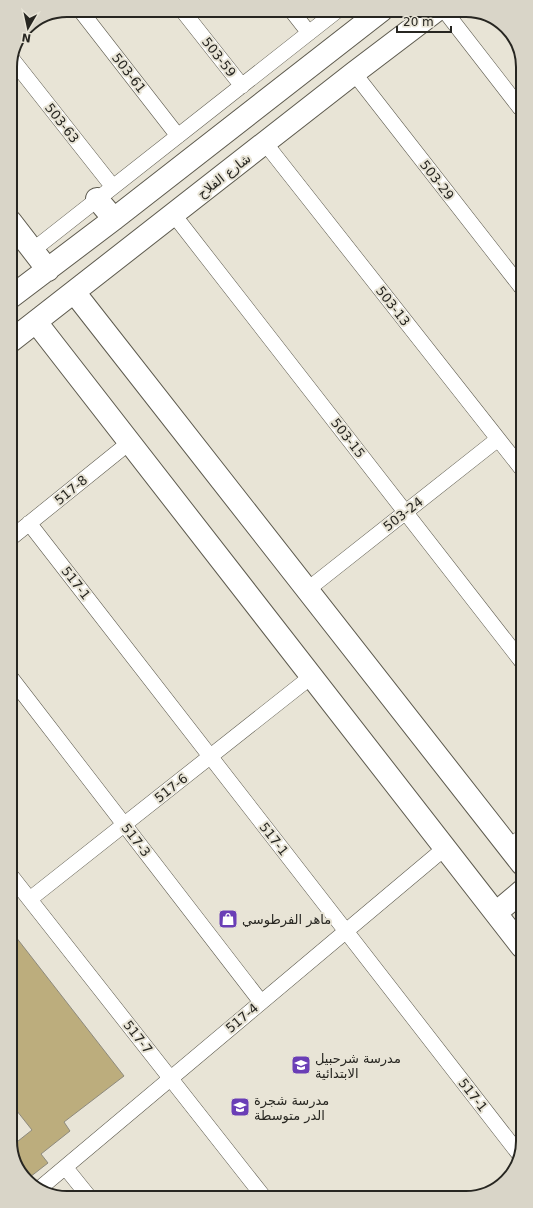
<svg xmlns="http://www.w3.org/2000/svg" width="533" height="1208" font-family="'DejaVu Sans',Cairo,sans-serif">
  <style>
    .building { fill: #bcad7d; stroke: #8e8a7d }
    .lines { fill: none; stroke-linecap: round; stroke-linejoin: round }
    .street-casing { stroke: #5d5a4e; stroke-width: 16 }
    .secondary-casing { stroke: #5d5a4e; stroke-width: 24 }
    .street { stroke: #fff; stroke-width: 15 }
    .secondary { stroke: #fff; stroke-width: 22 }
    .labels { text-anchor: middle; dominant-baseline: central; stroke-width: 4; stroke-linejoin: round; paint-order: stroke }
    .street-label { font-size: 13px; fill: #272621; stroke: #e8e4d6 }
    .poi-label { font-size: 13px; fill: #272621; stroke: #e8e4d6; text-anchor: start }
    .rim { fill: none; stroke: #272621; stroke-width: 2 }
  </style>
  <rect width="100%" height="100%" fill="#e8e4d6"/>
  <path class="building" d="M 12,932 L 124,1076 L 64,1122 L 70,1131 L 41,1154 L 48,1163 L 30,1177 L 13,1155 L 13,1145 L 32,1130 L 13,1106 Z"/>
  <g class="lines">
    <defs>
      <path id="street" d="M 80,10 L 178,136
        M 182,10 L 242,86
        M 291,10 L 309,33
        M 444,10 L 520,108
        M 12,59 L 113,187
        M 354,73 L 521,287
        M 265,143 L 521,468
        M 174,215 L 522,662
        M 33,250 L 338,10
        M 29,523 L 519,1154
        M 11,538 L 130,442
        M 307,590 L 498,439
        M 12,679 L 261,1002
        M 509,847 L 522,837
        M 12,877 L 263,1196
        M 30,899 L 312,676
        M 65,1167 L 90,1198
        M 39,1189 L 445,848"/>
      <path id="secondary" d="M 97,199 L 114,219
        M 11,222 L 48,270
        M 74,292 L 522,864
        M 11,297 L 114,219 L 382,10
        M 36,322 L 522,947
        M 11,341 L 354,73 L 437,10
        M 496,913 L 522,891"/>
    </defs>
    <use href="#street" class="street-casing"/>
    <use href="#secondary" class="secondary-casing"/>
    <use href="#street" class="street"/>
    <use href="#secondary" class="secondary"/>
  </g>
  <defs>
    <symbol id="shop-square" viewBox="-11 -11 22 22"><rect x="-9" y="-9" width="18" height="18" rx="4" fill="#6a3eb6" stroke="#e8e4d6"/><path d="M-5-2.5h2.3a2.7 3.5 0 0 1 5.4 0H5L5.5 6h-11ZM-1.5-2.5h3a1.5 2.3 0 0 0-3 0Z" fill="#fff"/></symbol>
    <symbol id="school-square" viewBox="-11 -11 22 22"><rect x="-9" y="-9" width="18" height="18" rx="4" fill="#6a3eb6" stroke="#e8e4d6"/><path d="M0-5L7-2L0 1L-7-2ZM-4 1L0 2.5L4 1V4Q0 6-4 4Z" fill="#fff"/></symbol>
  </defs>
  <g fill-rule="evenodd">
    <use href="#shop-square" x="217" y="908" width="22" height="22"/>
    <use href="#school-square" x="290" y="1054" width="22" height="22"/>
    <use href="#school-square" x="229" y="1096" width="22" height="22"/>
  </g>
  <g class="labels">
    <g class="street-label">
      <text transform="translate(219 57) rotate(52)">503-59</text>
      <text transform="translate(129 73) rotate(52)">503-61</text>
      <text transform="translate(62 123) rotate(52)">503-63</text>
      <text transform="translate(224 176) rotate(-38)">شارع الفلاح</text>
      <text transform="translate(437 180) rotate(52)">503-29</text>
      <text transform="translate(393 306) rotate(52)">503-13</text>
      <text transform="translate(348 438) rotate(52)">503-15</text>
      <text transform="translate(71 490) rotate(-39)">517-8</text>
      <text transform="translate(403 514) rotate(-38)">503-24</text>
      <text transform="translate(76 583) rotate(52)">517-1</text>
      <text transform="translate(171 788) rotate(-38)">517-6</text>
      <text transform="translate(274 839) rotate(52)">517-1</text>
      <text transform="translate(136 840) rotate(52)">517-3</text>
      <text transform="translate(242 1018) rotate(-40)">517-4</text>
      <text transform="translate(138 1037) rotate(52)">517-7</text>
      <text transform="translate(473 1095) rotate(52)">517-1</text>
    </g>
    <g class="poi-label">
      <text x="242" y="919">ماهر الفرطوسي</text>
      <text x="315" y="1058">مدرسة شرحبيل<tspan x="315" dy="15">الابتدائية</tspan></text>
      <text x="254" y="1100">مدرسة شجرة<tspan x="254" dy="15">الدر متوسطة</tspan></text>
    </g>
  </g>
  <path d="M0 0H533V1208H0ZM67 17H466A50 50 0 0 1 516 67V1141A50 50 0 0 1 466 1191H67A50 50 0 0 1 17 1141V67A50 50 0 0 1 67 17Z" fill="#d9d5c8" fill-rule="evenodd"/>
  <path class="rim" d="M67 17H466A50 50 0 0 1 516 67V1141A50 50 0 0 1 466 1191H67A50 50 0 0 1 17 1141V67A50 50 0 0 1 67 17Z"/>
  <g transform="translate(28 28) rotate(189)" stroke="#e8e4d6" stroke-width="3" paint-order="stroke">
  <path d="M0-3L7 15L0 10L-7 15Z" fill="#272621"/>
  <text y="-6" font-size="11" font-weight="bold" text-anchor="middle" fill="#272621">N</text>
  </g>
  <path d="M397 26v6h54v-6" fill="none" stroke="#272621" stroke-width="2"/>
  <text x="403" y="26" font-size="12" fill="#272621" stroke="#e8e4d6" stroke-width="3" paint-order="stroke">20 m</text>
</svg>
